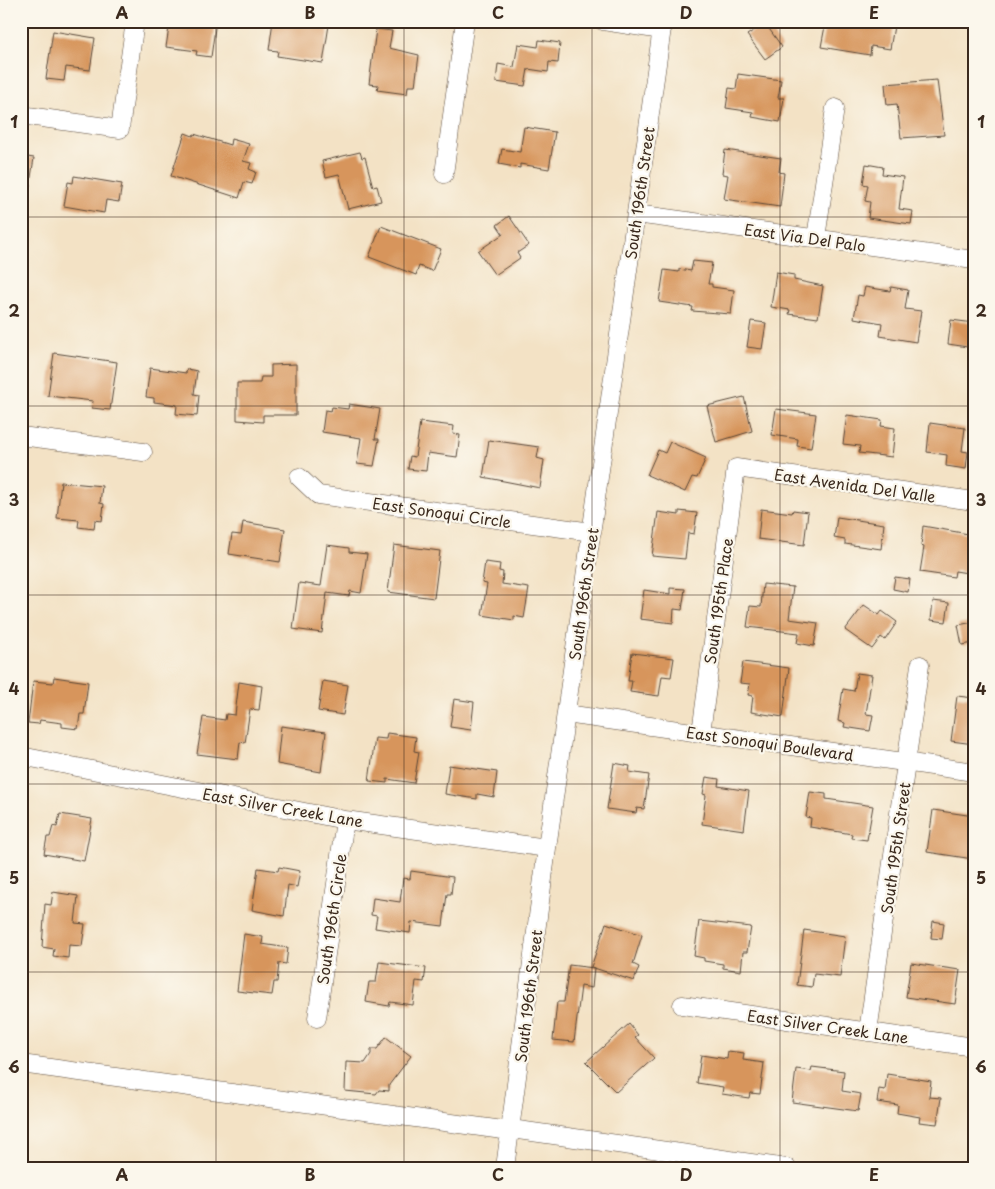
<svg xmlns="http://www.w3.org/2000/svg" width="995" height="1189" font-family="'Playpen Sans',sans-serif">
  <style>
    .building { fill: #d7955b }
    .lines { fill: none; stroke-linecap: round; stroke-linejoin: round }
    .minor-casing { stroke: #574637; stroke-width: 19 }
    .minor { stroke: #fff; stroke-width: 18 }
    .grid { fill: none; stroke: #3b2a1e; stroke-width: 1; stroke-opacity: 0.55 }
    .labels { text-anchor: middle; dominant-baseline: central; stroke-width: 4.5; stroke-linejoin: round; paint-order: stroke }
    .street-label { font-size: 15px; fill: #3b2a1e; stroke: #fbf7ec }
    .neatline { fill: none; stroke: #3b2a1e; stroke-width: 2 }
    .grid-label { font-size: 16px; text-anchor: middle; font-weight: bold; fill: #3b2a1e }
  </style>
  <rect width="100%" height="100%" fill="#fbf7ec"/>
  <filter id="ink" filterUnits="userSpaceOnUse"><feTurbulence type="fractalNoise" baseFrequency=".02" numOctaves="2"/><feDisplacementMap in="SourceGraphic" scale="10" xChannelSelector="R" yChannelSelector="G"/><feConvolveMatrix kernelMatrix="1 2 1 2 8 2 1 2 1" color-interpolation-filters="sRGB"/></filter>
  <filter id="wash" filterUnits="userSpaceOnUse"><feTurbulence type="fractalNoise" baseFrequency=".0096" numOctaves="4" result="noise"/><feDisplacementMap in="SourceGraphic" scale="20" xChannelSelector="R" yChannelSelector="G"/><feGaussianBlur stdDeviation="1.12" result="paint"/><feColorMatrix in="noise" values="0 0 0 0 0 0 0 0 0 0 0 0 0 0 0 0 0 1.4 0 .05"/><feComposite in="paint" operator="in"/></filter>
  <g filter="url(#wash)">
    <rect width="100%" height="100%" fill="#f3e2c5"/>
    <g id="blocks">
      <path class="building" d="M 170,21 L 216,21 L 211,57 L 196,55 L 197,51 L 166,47 Z
        M 273,21 L 302,21 L 329,25 L 323,63 L 277,56 L 278,51 L 269,50 Z
        M 826,21 L 868,21 L 894,26 L 890,49 L 871,46 L 870,55 L 821,47 Z
        M 765,23 L 782,47 L 765,59 L 747,35 Z
        M 376,29 L 392,31 L 389,48 L 419,55 L 415,86 L 408,86 L 407,94 L 377,90 L 378,85 L 369,84 Z
        M 53,31 L 95,38 L 90,70 L 66,67 L 64,81 L 46,79 Z
        M 539,40 L 560,43 L 558,63 L 549,62 L 548,72 L 528,69 L 525,86 L 496,82 L 498,64 L 514,67 L 518,44 L 538,47 Z
        M 738,74 L 781,80 L 778,98 L 784,98 L 780,122 L 752,117 L 753,112 L 726,108 L 729,88 L 736,89 Z
        M 937,80 L 944,135 L 901,138 L 897,104 L 887,105 L 885,84 Z
        M 524,127 L 555,132 L 549,169 L 520,164 L 520,168 L 499,164 L 502,149 L 520,152 Z
        M 185,133 L 193,136 L 194,134 L 230,145 L 231,139 L 249,144 L 243,161 L 251,163 L 249,169 L 256,172 L 252,184 L 244,182 L 239,198 L 171,176 Z
        M 725,150 L 781,158 L 779,172 L 784,173 L 780,207 L 724,199 L 728,175 L 722,174 Z
        M 360,152 L 362,158 L 365,157 L 373,187 L 377,186 L 381,201 L 348,209 L 339,174 L 326,177 L 322,161 Z
        M 21,156 L 34,158 L 27,203 L 21,203 Z
        M 866,164 L 883,167 L 882,174 L 903,177 L 899,209 L 913,211 L 911,224 L 868,218 L 870,202 L 865,201 L 868,185 L 863,184 Z
        M 74,176 L 122,184 L 119,202 L 106,200 L 104,213 L 64,206 L 68,182 L 73,183 Z
        M 509,216 L 529,245 L 517,253 L 520,258 L 495,275 L 478,251 L 503,234 L 497,225 Z
        M 381,226 L 441,249 L 432,271 L 419,266 L 416,275 L 369,257 Z
        M 693,261 L 712,263 L 708,284 L 712,284 L 712,287 L 734,290 L 731,314 L 692,311 L 693,307 L 659,302 L 664,270 L 679,272 L 679,269 L 691,271 Z
        M 776,272 L 794,275 L 794,280 L 823,286 L 818,318 L 789,314 L 790,310 L 771,307 Z
        M 865,287 L 890,291 L 891,287 L 908,290 L 905,309 L 921,311 L 916,342 L 880,336 L 882,323 L 854,318 L 858,295 L 863,296 Z
        M 951,320 L 974,323 L 974,348 L 948,344 Z
        M 751,321 L 766,323 L 762,349 L 747,347 Z
        M 54,353 L 117,362 L 110,410 L 92,408 L 93,401 L 48,396 Z
        M 296,364 L 296,415 L 263,415 L 263,422 L 237,420 L 237,383 L 260,383 L 261,377 L 271,377 L 271,365 Z
        M 150,368 L 186,373 L 187,369 L 197,371 L 194,394 L 199,395 L 197,416 L 176,414 L 177,405 L 154,402 L 154,398 L 146,397 Z
        M 744,397 L 752,431 L 716,442 L 707,406 Z
        M 349,404 L 380,409 L 375,439 L 379,439 L 374,466 L 357,464 L 361,438 L 322,432 L 325,410 L 331,411 L 332,407 L 348,409 Z
        M 776,409 L 816,414 L 811,448 L 797,446 L 798,439 L 772,435 Z
        M 847,415 L 882,420 L 881,426 L 895,428 L 892,457 L 859,453 L 860,446 L 843,444 Z
        M 420,422 L 454,426 L 453,434 L 460,435 L 457,457 L 428,453 L 426,471 L 408,469 L 410,456 L 415,457 Z
        M 930,423 L 965,428 L 962,451 L 968,452 L 966,469 L 946,466 L 947,455 L 927,452 Z
        M 489,440 L 539,447 L 537,458 L 544,460 L 540,488 L 483,477 Z
        M 670,442 L 706,458 L 697,478 L 692,477 L 685,492 L 647,475 L 658,450 L 665,453 Z
        M 61,482 L 102,486 L 100,503 L 104,504 L 102,521 L 95,520 L 94,529 L 78,527 L 79,520 L 57,518 Z
        M 761,509 L 792,513 L 793,510 L 808,512 L 804,545 L 758,539 Z
        M 679,511 L 697,513 L 694,534 L 688,533 L 685,559 L 652,556 L 658,512 L 679,515 Z
        M 837,517 L 884,524 L 881,549 L 845,544 L 845,540 L 834,538 Z
        M 243,522 L 285,529 L 280,562 L 229,554 L 232,534 L 241,535 Z
        M 923,526 L 974,535 L 974,574 L 955,571 L 954,577 L 920,572 L 924,547 L 921,546 Z
        M 327,545 L 349,548 L 349,552 L 367,554 L 361,593 L 350,591 L 349,596 L 327,593 L 322,633 L 293,629 L 299,583 L 321,586 Z
        M 394,545 L 440,551 L 434,598 L 388,592 Z
        M 485,562 L 500,564 L 499,571 L 503,572 L 502,584 L 529,588 L 524,618 L 514,616 L 514,620 L 482,615 L 487,584 L 482,583 Z
        M 895,577 L 910,579 L 908,592 L 893,589 Z
        M 763,584 L 793,587 L 789,619 L 818,623 L 814,646 L 797,643 L 799,633 L 747,627 L 750,606 L 761,607 Z
        M 670,588 L 685,589 L 682,610 L 674,609 L 673,623 L 640,619 L 644,590 L 670,594 Z
        M 933,601 L 949,603 L 946,622 L 931,620 Z
        M 864,605 L 879,615 L 882,611 L 897,622 L 885,640 L 881,637 L 872,649 L 845,630 Z
        M 974,622 L 974,643 L 962,645 L 958,625 Z
        M 632,653 L 674,658 L 671,677 L 662,676 L 659,696 L 630,692 L 632,681 L 628,681 Z
        M 743,662 L 789,668 L 783,717 L 751,712 L 753,696 L 748,695 L 750,684 L 740,683 Z
        M 857,673 L 872,675 L 866,714 L 873,715 L 870,731 L 844,727 L 845,723 L 838,721 L 843,689 L 854,691 Z
        M 54,677 L 88,682 L 84,714 L 80,714 L 78,729 L 62,727 L 62,723 L 40,720 L 39,724 L 28,723 L 33,681 L 53,683 Z
        M 323,681 L 348,685 L 343,715 L 318,711 Z
        M 239,682 L 262,686 L 259,710 L 250,709 L 245,743 L 240,742 L 238,759 L 197,754 L 203,717 L 225,720 L 226,714 L 235,715 Z
        M 957,696 L 974,698 L 974,744 L 951,741 Z
        M 454,699 L 474,702 L 471,730 L 450,727 Z
        M 281,726 L 326,732 L 321,772 L 277,764 Z
        M 387,733 L 416,737 L 414,751 L 419,752 L 414,783 L 387,779 L 387,783 L 369,781 L 375,738 L 386,739 Z
        M 614,763 L 630,766 L 629,772 L 649,775 L 644,809 L 637,808 L 636,813 L 607,809 Z
        M 449,765 L 497,772 L 494,797 L 477,794 L 477,799 L 445,794 Z
        M 706,777 L 719,779 L 718,786 L 749,791 L 744,830 L 702,824 L 706,795 L 703,794 Z
        M 810,792 L 826,794 L 826,799 L 873,806 L 867,840 L 851,838 L 852,834 L 810,827 L 811,818 L 806,817 Z
        M 933,810 L 974,816 L 973,859 L 927,852 Z
        M 60,814 L 92,819 L 84,861 L 44,854 L 47,837 L 50,837 L 53,826 L 57,827 Z
        M 279,867 L 300,871 L 297,887 L 288,885 L 284,916 L 252,910 L 258,868 L 278,871 Z
        M 411,871 L 453,877 L 451,894 L 447,894 L 443,926 L 411,922 L 410,933 L 375,928 L 377,916 L 371,915 L 373,898 L 400,902 L 403,878 L 410,879 Z
        M 53,892 L 78,896 L 75,923 L 85,924 L 82,946 L 69,945 L 68,958 L 53,956 L 54,949 L 42,947 L 45,904 L 51,905 Z
        M 699,921 L 751,927 L 747,952 L 743,952 L 741,971 L 723,968 L 723,964 L 704,961 L 704,958 L 694,956 Z
        M 933,921 L 944,923 L 942,939 L 931,938 Z
        M 606,923 L 642,935 L 633,964 L 639,967 L 634,981 L 591,967 Z
        M 804,930 L 845,936 L 840,977 L 814,974 L 812,987 L 797,985 Z
        M 244,934 L 263,937 L 262,944 L 288,948 L 286,964 L 279,963 L 277,982 L 274,982 L 272,995 L 237,991 Z
        M 379,962 L 426,968 L 424,982 L 416,981 L 413,1005 L 390,1002 L 389,1006 L 366,1002 L 369,982 L 376,982 Z
        M 911,963 L 960,970 L 955,1004 L 906,997 Z
        M 569,965 L 594,968 L 592,988 L 581,986 L 574,1042 L 553,1040 L 557,1002 L 564,1002 Z
        M 629,1024 L 638,1035 L 635,1037 L 654,1058 L 616,1092 L 586,1062 Z
        M 386,1037 L 411,1056 L 389,1085 L 389,1091 L 379,1090 L 376,1094 L 345,1091 L 346,1062 L 365,1063 L 371,1054 L 371,1049 L 377,1049 Z
        M 728,1051 L 744,1053 L 743,1060 L 764,1063 L 760,1094 L 750,1093 L 749,1098 L 722,1094 L 723,1087 L 697,1083 L 701,1055 L 727,1059 Z
        M 812,1067 L 844,1071 L 842,1091 L 861,1094 L 858,1111 L 792,1102 L 796,1069 L 811,1071 Z
        M 887,1074 L 931,1081 L 929,1097 L 941,1098 L 937,1124 L 919,1122 L 920,1117 L 897,1113 L 898,1105 L 877,1102 L 879,1089 L 885,1090 Z"/>
    </g>
  </g>
  <g filter="url(#ink)">
    <use href="#blocks" fill-opacity="0" stroke="#574637" stroke-width="1"/>
    <g class="lines">
      <defs>
        <path id="minor" d="M 603,21 L 662,30
          M 21,115 L 120,129 L 135,21
          M 444,174 L 465,21
          M 636,214 L 974,260
          M 816,238 L 835,108
          M 21,436 L 143,452
          M 299,477 L 318,495 L 592,532
          M 566,714 L 974,772
          M 701,733 L 736,468 L 974,501
          M 21,756 L 345,820 L 547,848
          M 682,1005 L 974,1047
          M 317,1018 L 345,820
          M 868,1032 L 920,665
          M 21,1064 L 510,1131
          M 511,1129 L 787,1168
          M 505,1168 L 547,848 L 663,21"/>
      </defs>
      <use href="#minor" class="minor-casing"/>
      <use href="#minor" class="minor"/>
    </g>
  </g>
  <path class="grid" d="M 216,21 L 216,1168M 404,21 L 404,1168M 592,21 L 592,1168M 780,21 L 780,1168M 21,217 L 974,217M 21,406 L 974,406M 21,595 L 974,595M 21,784 L 974,784M 21,972 L 974,972"/>
  <g class="labels">
    <g class="street-label">
      <text transform="translate(639 193) rotate(-82)">South 196th Street</text>
      <text transform="translate(805 237) rotate(8)">East Via Del Palo</text>
      <text transform="translate(855 485) rotate(8)">East Avenida Del Valle</text>
      <text transform="translate(442 512) rotate(8)">East Sonoqui Circle</text>
      <text transform="translate(583 594) rotate(-82)">South 196th Street</text>
      <text transform="translate(718 601) rotate(-82)">South 195th Place</text>
      <text transform="translate(770 743) rotate(8)">East Sonoqui Boulevard</text>
      <text transform="translate(283 807) rotate(10)">East Silver Creek Lane</text>
      <text transform="translate(895 848) rotate(-82)">South 195th Street</text>
      <text transform="translate(331 919) rotate(-82)">South 196th Circle</text>
      <text transform="translate(528 996) rotate(-83)">South 196th Street</text>
      <text transform="translate(828 1026) rotate(8)">East Silver Creek Lane</text>
    </g>
  </g>
  <rect width="995" height="1189" fill="none" stroke="#fbf7ec" stroke-width="55"/>
  <rect x="28" y="28" width="940" height="1134" class="neatline"/>
  <g class="grid-label">
    <text x="122" y="19">A</text>
    <text x="310" y="19">B</text>
    <text x="498" y="19">C</text>
    <text x="686" y="19">D</text>
    <text x="874" y="19">E</text>
    <text x="14" y="128">1</text>
    <text x="981" y="128">1</text>
    <text x="14" y="317">2</text>
    <text x="981" y="317">2</text>
    <text x="14" y="506">3</text>
    <text x="981" y="506">3</text>
    <text x="14" y="695">4</text>
    <text x="981" y="695">4</text>
    <text x="14" y="884">5</text>
    <text x="981" y="884">5</text>
    <text x="14" y="1073">6</text>
    <text x="981" y="1073">6</text>
    <text x="122" y="1181">A</text>
    <text x="310" y="1181">B</text>
    <text x="498" y="1181">C</text>
    <text x="686" y="1181">D</text>
    <text x="874" y="1181">E</text>
  </g>
</svg>
